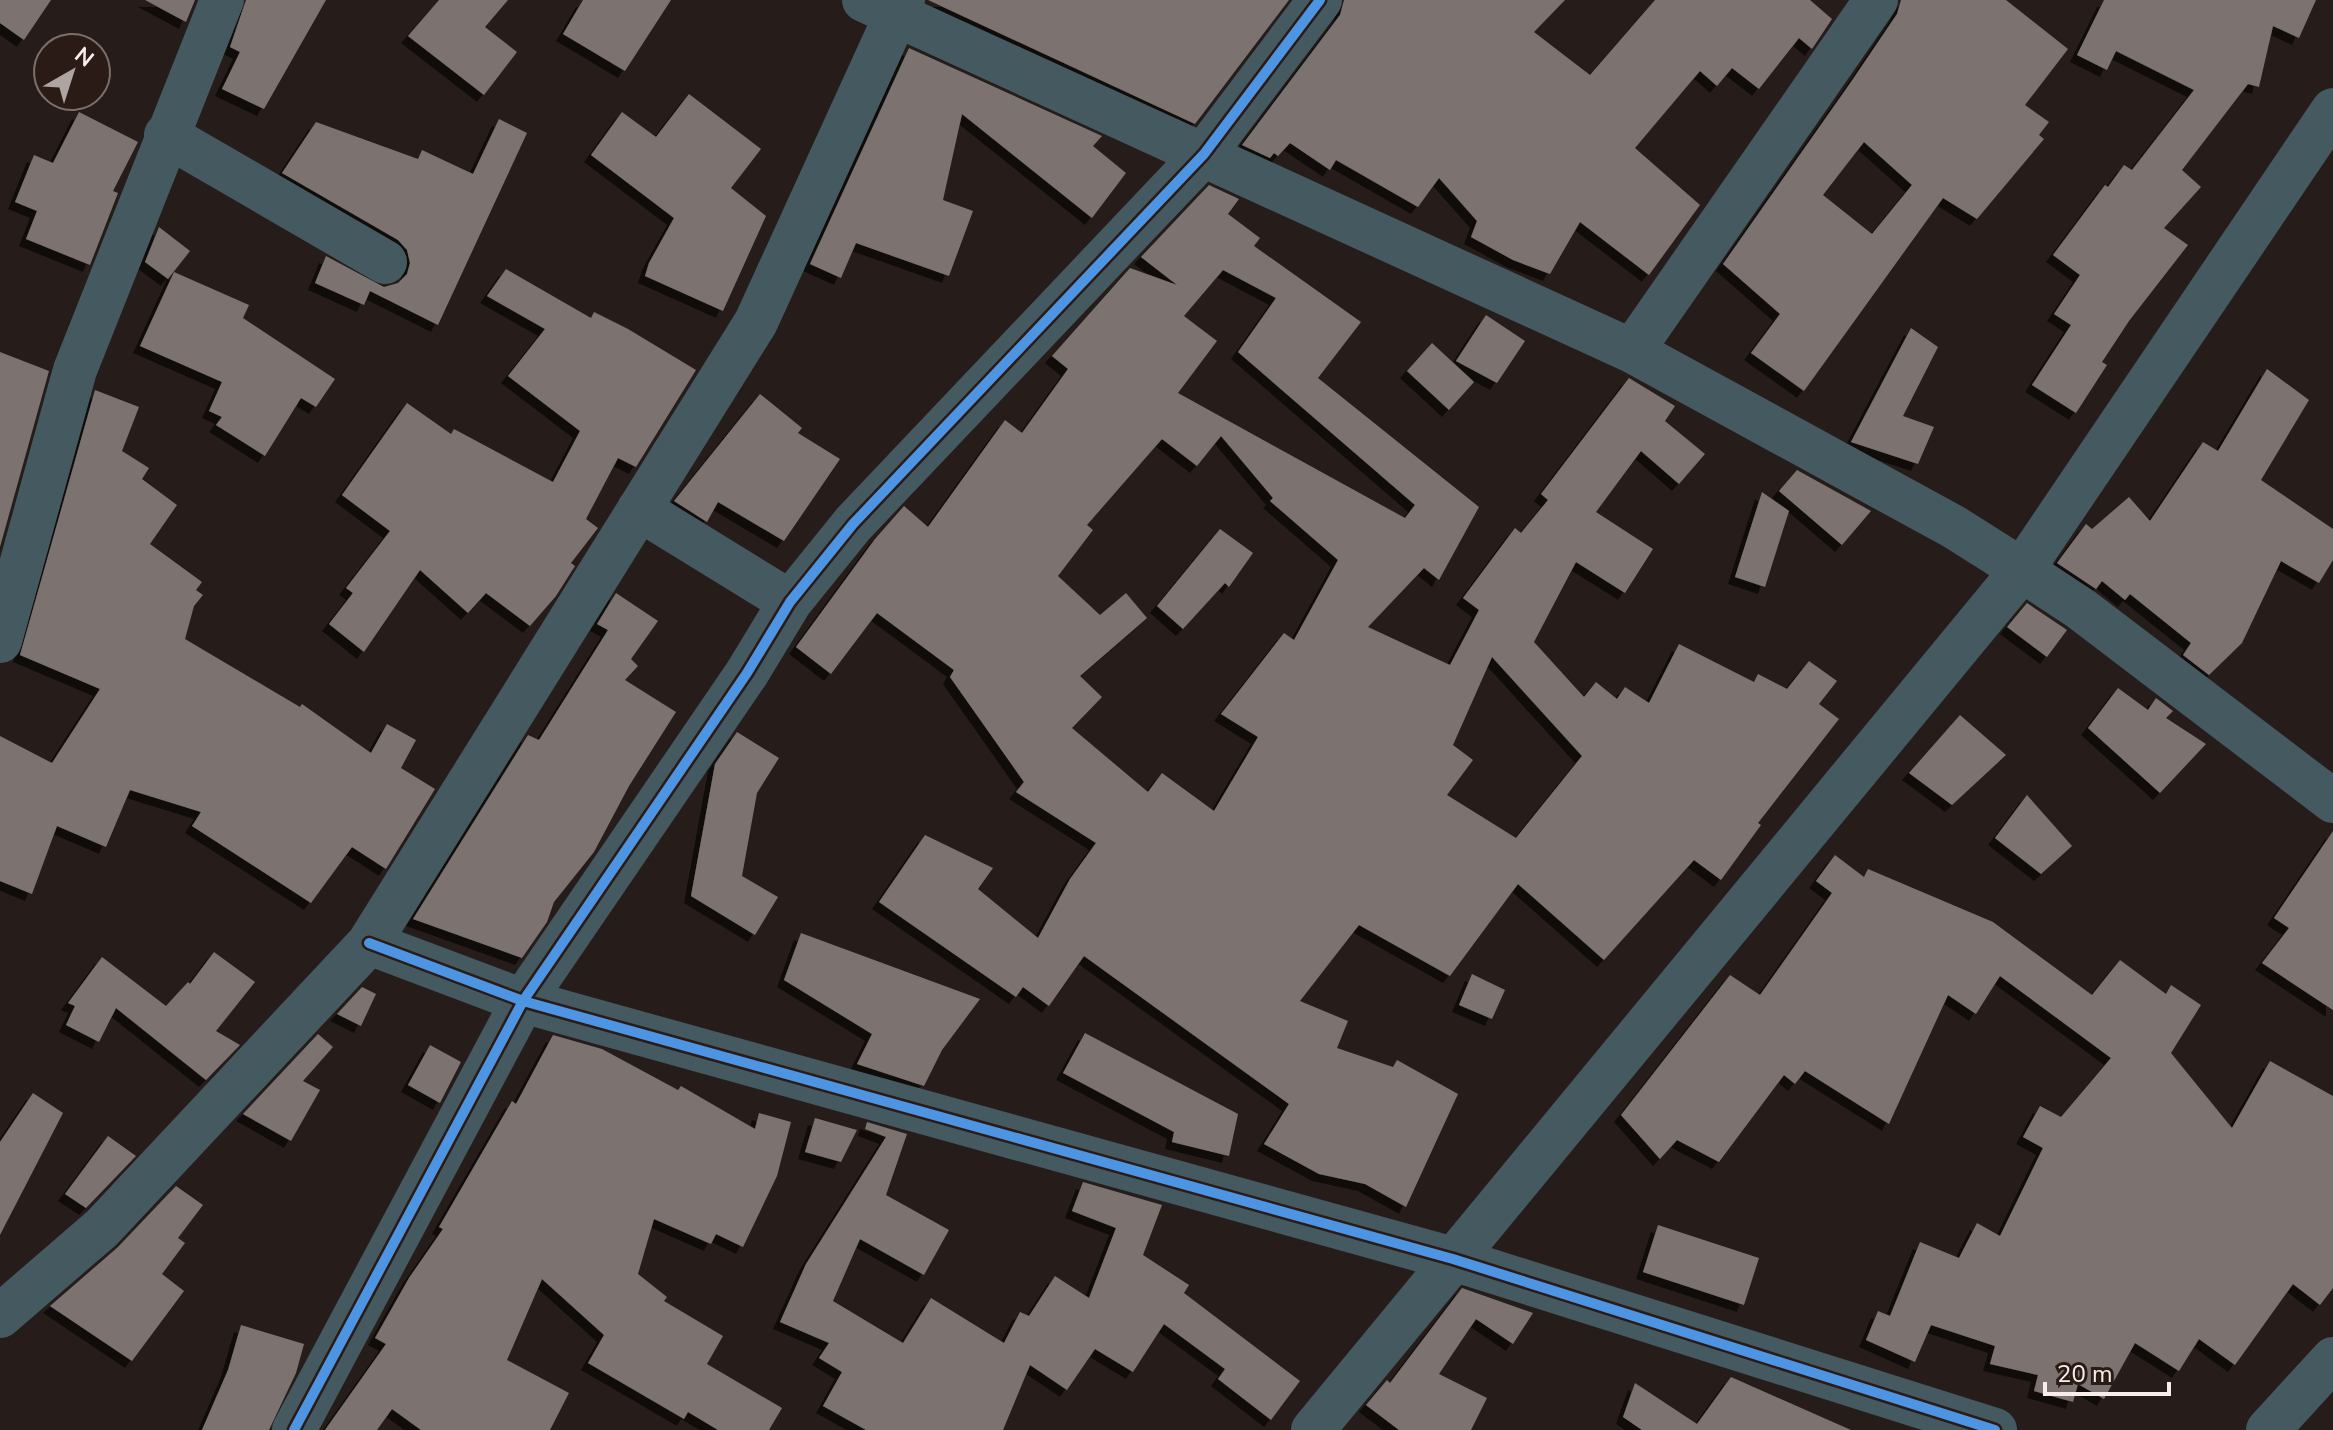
<svg xmlns="http://www.w3.org/2000/svg" width="2333" height="1430" font-family="'Nunito Sans',sans-serif">
  <style>
    .building { fill: #7b7371; fill-rule: evenodd; filter: url(#shadow) }
    .lines { fill: none; stroke-linecap: round; stroke-linejoin: round }
    .minor { stroke: #455961; stroke-width: 44 }
    .cycleway-casing { stroke: #2a1b16; stroke-width: 15 }
    .cycleway { stroke: #4d94e3; stroke-width: 10 }
  </style>
  <defs>
    <filter id="shadow"><feDropShadow dx="-7" dy="7" stdDeviation="0" flood-color="#0009"/></filter>
  </defs>
  <rect width="100%" height="100%" fill="#261d1a"/>
  <path class="building" d="M 0,0 L 51,0 L 24,40 L 0,23 Z
    M 145,0 L 195,0 L 186,22 Z
    M 246,0 L 326,0 L 264,109 L 222,89 L 240,52 L 230,47 Z
    M 439,0 L 508,0 L 485,27 L 517,52 L 484,95 L 408,36 Z
    M 583,0 L 671,0 L 625,71 L 563,34 Z
    M 928,0 L 1289,0 L 1195,124 Z
    M 1344,0 L 1565,0 L 1534,32 L 1590,75 L 1655,0 L 1810,0 L 1832,19 L 1812,49 L 1799,38 L 1759,89 L 1732,68 L 1717,86 L 1700,71 L 1635,148 L 1700,205 L 1649,275 L 1580,222 L 1550,274 L 1513,260 L 1471,237 L 1477,221 L 1439,178 L 1418,207 L 1336,160 L 1330,170 L 1290,143 L 1278,156 L 1274,153 L 1270,158 L 1242,145 L 1340,15 Z
    M 1901,0 L 2006,0 L 2068,49 L 2025,105 L 2049,122 L 2039,135 L 2044,139 L 1977,219 L 1943,198 L 1804,391 L 1751,353 L 1780,314 L 1723,264 L 1851,82 L 1897,14 ZM 1864,142 L 1912,185 L 1872,234 L 1823,195 Z
    M 2104,0 L 2316,0 L 2299,38 L 2273,26 L 2259,87 L 2248,84 L 2182,170 L 2201,187 L 2164,228 L 2188,245 L 2129,321 L 2102,362 L 2107,365 L 2076,413 L 2032,385 L 2071,325 L 2054,314 L 2080,275 L 2053,255 L 2105,185 L 2108,187 L 2124,165 L 2132,170 L 2194,90 L 2116,51 L 2107,70 L 2077,55 Z
    M 909,48 L 1102,136 L 1093,146 L 1126,173 L 1092,218 L 962,114 L 943,200 L 973,211 L 949,276 L 856,243 L 841,278 L 810,264 Z
    M 689,94 L 761,149 L 731,188 L 766,216 L 723,311 L 645,276 L 649,263 L 674,218 L 591,155 L 622,112 L 656,137 Z
    M 79,112 L 138,142 L 113,191 L 118,193 L 90,265 L 26,239 L 37,211 L 15,202 L 34,155 L 53,163 Z
    M 499,119 L 527,133 L 438,325 L 370,291 L 364,305 L 315,283 L 326,256 L 384,287 L 398,283 L 407,274 L 410,263 L 407,250 L 398,240 L 282,173 L 316,122 L 418,159 L 422,150 L 473,174 Z
    M 1209,185 L 1239,199 L 1228,214 L 1260,238 L 1254,246 L 1361,322 L 1318,378 L 1479,507 L 1439,580 L 1424,568 L 1368,627 L 1450,665 L 1479,610 L 1463,598 L 1515,528 L 1521,533 L 1548,500 L 1541,494 L 1629,378 L 1675,406 L 1665,421 L 1705,454 L 1679,484 L 1641,451 L 1596,512 L 1653,549 L 1625,593 L 1576,562 L 1534,642 L 1584,697 L 1596,682 L 1617,699 L 1625,687 L 1649,703 L 1679,644 L 1754,682 L 1758,674 L 1787,689 L 1809,661 L 1837,681 L 1819,704 L 1839,719 L 1758,823 L 1761,825 L 1721,880 L 1694,860 L 1604,960 L 1518,884 L 1450,976 L 1359,925 L 1300,1001 L 1348,1021 L 1337,1048 L 1393,1067 L 1397,1060 L 1458,1094 L 1406,1207 L 1365,1184 L 1319,1174 L 1264,1144 L 1289,1104 L 1084,956 L 1049,1006 L 1023,987 L 1016,997 L 879,902 L 925,835 L 993,868 L 978,889 L 1038,938 L 1070,879 L 1096,843 L 1016,792 L 1024,782 L 950,677 L 954,670 L 877,613 L 831,674 L 796,647 L 875,539 L 904,506 L 928,527 L 1005,420 L 1022,433 L 1068,369 L 1052,356 L 1130,268 L 1177,285 L 1141,257 ZM 1223,270 L 1276,298 L 1238,352 L 1415,505 L 1405,518 L 1178,393 L 1217,341 L 1184,316 ZM 1221,436 L 1273,498 L 1270,501 L 1338,560 L 1294,640 L 1284,633 L 1221,714 L 1258,737 L 1214,811 L 1162,773 L 1148,792 L 1072,728 L 1102,697 L 1080,676 L 1147,618 L 1126,593 L 1100,615 L 1058,576 L 1093,530 L 1087,525 L 1162,439 L 1197,466 ZM 1492,657 L 1582,756 L 1516,838 L 1447,795 L 1473,760 L 1453,745 Z
    M 159,227 L 190,251 L 168,279 L 145,262 Z
    M 506,269 L 591,318 L 594,312 L 628,329 L 696,370 L 636,467 L 618,458 L 586,519 L 598,528 L 571,563 L 575,566 L 556,596 L 530,626 L 486,593 L 468,613 L 420,570 L 364,652 L 329,624 L 353,593 L 346,588 L 390,531 L 342,495 L 407,403 L 451,434 L 454,429 L 553,482 L 580,431 L 508,376 L 545,329 L 487,296 Z
    M 174,272 L 249,305 L 243,318 L 335,379 L 316,407 L 301,398 L 265,456 L 216,425 L 222,417 L 209,411 L 222,382 L 140,346 Z
    M 1486,315 L 1525,341 L 1497,383 L 1456,361 Z
    M 1911,328 L 1938,347 L 1903,416 L 1934,427 L 1918,464 L 1851,442 Z
    M 1432,343 L 1474,382 L 1449,410 L 1407,371 Z
    M 0,352 L 49,371 L 0,547 Z
    M 2267,369 L 2309,400 L 2261,480 L 2333,529 L 2333,560 L 2319,583 L 2281,561 L 2242,643 L 2209,675 L 2183,655 L 2191,643 L 2130,594 L 2125,600 L 2102,581 L 2096,589 L 2057,563 L 2086,524 L 2092,529 L 2129,497 L 2150,521 L 2203,442 L 2218,451 Z
    M 95,390 L 139,407 L 122,451 L 149,468 L 142,479 L 177,505 L 150,544 L 202,582 L 196,590 L 203,595 L 194,606 L 185,639 L 300,707 L 302,704 L 371,753 L 387,724 L 416,740 L 401,768 L 435,789 L 386,869 L 352,847 L 311,903 L 192,826 L 201,812 L 130,790 L 106,847 L 57,826 L 32,894 L 0,881 L 0,736 L 52,763 L 100,689 L 20,655 Z
    M 760,394 L 802,428 L 798,433 L 840,459 L 784,541 L 718,502 L 707,522 L 674,501 Z
    M 1797,470 L 1871,511 L 1842,545 L 1779,491 Z
    M 1762,492 L 1789,511 L 1765,587 L 1735,577 Z
    M 1220,529 L 1253,553 L 1229,587 L 1225,583 L 1183,629 L 1157,606 Z
    M 616,593 L 658,621 L 631,659 L 638,666 L 625,680 L 676,712 L 629,786 L 594,852 L 554,902 L 547,922 L 522,958 L 413,919 L 528,735 L 539,740 L 608,630 L 597,624 Z
    M 2027,603 L 2067,630 L 2047,657 L 2007,627 Z
    M 2118,688 L 2148,710 L 2156,698 L 2173,711 L 2166,718 L 2206,744 L 2160,793 L 2088,728 Z
    M 1960,715 L 2006,755 L 1952,805 L 1909,773 Z
    M 737,732 L 779,758 L 757,793 L 742,876 L 778,897 L 755,935 L 691,896 L 715,764 Z
    M 2027,795 L 2072,846 L 2041,874 L 1995,838 Z
    M 2333,831 L 2333,1010 L 2262,963 L 2289,928 L 2274,918 Z
    M 1835,855 L 1864,877 L 1868,869 L 1993,922 L 2092,995 L 2120,960 L 2166,994 L 2171,985 L 2201,1005 L 2171,1053 L 2232,1128 L 2270,1061 L 2333,1096 L 2333,1288 L 2320,1305 L 2293,1284 L 2235,1365 L 2199,1339 L 2179,1371 L 2135,1343 L 2104,1399 L 2078,1384 L 2073,1402 L 2034,1391 L 2038,1375 L 1990,1364 L 1995,1346 L 1931,1325 L 1915,1362 L 1866,1340 L 1878,1311 L 1890,1316 L 1920,1242 L 1959,1258 L 1977,1223 L 2000,1236 L 2043,1148 L 2023,1137 L 2040,1106 L 2061,1117 L 2111,1058 L 2000,976 L 1976,1014 L 1948,995 L 1889,1124 L 1805,1071 L 1795,1084 L 1784,1075 L 1719,1162 L 1677,1140 L 1660,1159 L 1621,1115 L 1730,975 L 1760,995 L 1832,893 L 1816,881 Z
    M 801,933 L 980,999 L 942,1050 L 924,1086 L 857,1064 L 872,1034 L 784,980 Z
    M 214,952 L 255,982 L 216,1031 L 240,1045 L 206,1080 L 116,1008 L 99,1042 L 66,1025 L 75,1006 L 68,1003 L 102,957 L 166,1006 L 188,982 L 190,984 Z
    M 1472,974 L 1505,990 L 1492,1019 L 1459,1005 Z
    M 362,987 L 376,994 L 361,1026 L 337,1014 Z
    M 1085,1033 L 1238,1114 L 1229,1156 L 1172,1142 L 1174,1132 L 1063,1073 Z
    M 318,1034 L 333,1047 L 303,1081 L 320,1090 L 291,1141 L 243,1114 Z
    M 553,1035 L 602,1049 L 678,1090 L 681,1086 L 755,1129 L 759,1113 L 791,1122 L 777,1176 L 743,1247 L 716,1234 L 711,1244 L 654,1219 L 638,1274 L 667,1297 L 664,1301 L 723,1336 L 707,1364 L 782,1408 L 769,1430 L 718,1430 L 688,1412 L 684,1419 L 588,1363 L 604,1335 L 542,1279 L 507,1360 L 569,1393 L 550,1430 L 421,1430 L 392,1409 L 377,1430 L 325,1430 L 386,1344 L 375,1338 L 409,1278 L 443,1229 L 439,1227 L 512,1101 L 516,1104 Z
    M 430,1045 L 461,1062 L 440,1103 L 408,1085 Z
    M 33,1093 L 63,1113 L 0,1235 L 0,1142 Z
    M 815,1118 L 857,1130 L 841,1162 L 805,1152 Z
    M 867,1122 L 907,1134 L 886,1195 L 949,1230 L 924,1275 L 860,1239 L 833,1301 L 903,1343 L 931,1298 L 1004,1343 L 1020,1312 L 1029,1316 L 1055,1276 L 1089,1298 L 1116,1228 L 1072,1211 L 1083,1182 L 1162,1205 L 1143,1255 L 1189,1285 L 1184,1293 L 1300,1381 L 1271,1420 L 1218,1379 L 1225,1369 L 1164,1324 L 1133,1372 L 1095,1349 L 1067,1390 L 1030,1365 L 1003,1430 L 866,1430 L 823,1406 L 842,1372 L 819,1358 L 829,1343 L 780,1322 L 806,1264 L 886,1137 L 865,1129 Z
    M 108,1136 L 136,1156 L 86,1208 L 65,1194 Z
    M 176,1186 L 203,1205 L 178,1238 L 185,1243 L 162,1274 L 184,1291 L 132,1361 L 50,1306 L 118,1247 Z
    M 1658,1225 L 1759,1258 L 1744,1305 L 1643,1272 Z
    M 1462,1288 L 1533,1313 L 1513,1344 L 1476,1319 L 1439,1374 L 1487,1398 L 1471,1430 L 1399,1430 L 1366,1405 L 1387,1380 L 1390,1383 Z
    M 241,1325 L 304,1344 L 296,1373 L 269,1430 L 202,1430 L 228,1370 Z
    M 1731,1377 L 1851,1430 L 1642,1430 L 1623,1417 L 1635,1383 L 1697,1424 Z"/>
  <g class="lines">
    <path class="minor" d="M 864,0 L 1632,351 L 1954,527 L 2022,570 L 2081,609 L 2333,801
      M 166,135 L 385,262
      M 1632,351 L 1876,0
      M 639,509 L 790,602
      M 0,641 L 75,370 L 222,0
      M 369,943 L 523,1001 L 1453,1259 L 1995,1430
      M 0,1316 L 102,1228 L 369,943 L 756,322 L 903,0
      M 294,1430 L 523,1001 L 747,673 L 790,602 L 853,524 L 1204,154 L 1320,0
      M 1313,1430 L 2022,570 L 2333,110
      M 2268,1430 L 2333,1359"/>
    <defs>
      <path id="cycleway" d="M 369,943 L 523,1001 L 1453,1259 L 1995,1430
        M 294,1430 L 523,1001 L 747,673 L 790,602 L 853,524 L 1204,154 L 1320,0"/>
    </defs>
    <use href="#cycleway" class="cycleway-casing"/>
    <use href="#cycleway" class="cycleway"/>
  </g>
  <g transform="translate(72 72) rotate(39)"><circle r="38" fill="#2a1b16" stroke="#7c6f6b" stroke-width="2"/>
  <path d="M0-6L14 30L0 20L-14 30Z" fill="#aea4a1"/>
  <text y="-12" font-size="22" font-weight="bold" text-anchor="middle" fill="#f8edea">N</text>
  </g>
  <path d="M2045 1382v12h124v-12" fill="none" stroke="#f8edea" stroke-width="4"/>
  <text x="2057" y="1382" font-size="24" fill="#f8edea" stroke="#2a1b16" stroke-width="6" paint-order="stroke">20 m</text>
</svg>
